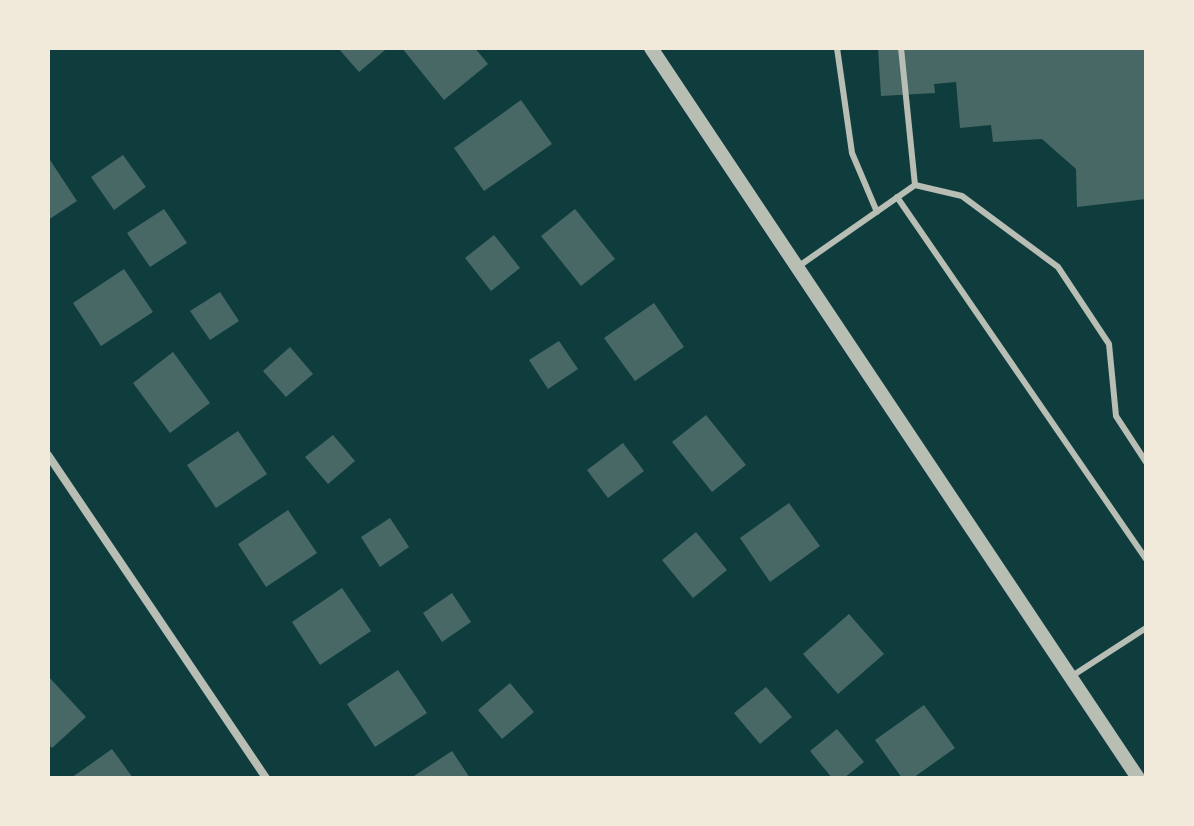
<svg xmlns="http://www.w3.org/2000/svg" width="1194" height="826" font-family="Karla,sans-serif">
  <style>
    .building { fill: #486865 }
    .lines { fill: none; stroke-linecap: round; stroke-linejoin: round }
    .service { stroke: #b8beb3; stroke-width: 6 }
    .minor { stroke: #b8beb3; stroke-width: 8 }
    .tertiary { stroke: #b8beb3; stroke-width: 14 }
  </style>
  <rect width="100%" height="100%" fill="#0f3d3e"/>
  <path class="building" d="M 338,48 L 384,48 L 385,50 L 359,72 Z
    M 402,48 L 475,48 L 488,64 L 444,100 Z
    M 878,48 L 1146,48 L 1146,199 L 1077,207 L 1076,169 L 1042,139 L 993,142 L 991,125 L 960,128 L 956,82 L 934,84 L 935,93 L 881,96 Z
    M 521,100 L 552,144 L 484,191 L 454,148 Z
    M 123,155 L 146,187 L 114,210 L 91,177 Z
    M 48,157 L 77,201 L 48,220 Z
    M 164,209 L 187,243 L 150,267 L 127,233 Z
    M 575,209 L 615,259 L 581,286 L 541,236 Z
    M 494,235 L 520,268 L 491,291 L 465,258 Z
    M 124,269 L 153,312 L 101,346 L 73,303 Z
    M 220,292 L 239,321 L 210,340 L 190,311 Z
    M 654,303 L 684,347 L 635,381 L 604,338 Z
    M 559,341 L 578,369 L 548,389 L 529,360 Z
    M 290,347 L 313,374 L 286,397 L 263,371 Z
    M 173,352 L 210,403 L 170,433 L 133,383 Z
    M 706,415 L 746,465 L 712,492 L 672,442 Z
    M 238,431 L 267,474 L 216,508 L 187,465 Z
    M 333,435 L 355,461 L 328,484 L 305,457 Z
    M 623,443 L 644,471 L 608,498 L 587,470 Z
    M 789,503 L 820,546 L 770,582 L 740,538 Z
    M 288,510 L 317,553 L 266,587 L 238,544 Z
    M 390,518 L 409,547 L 380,567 L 361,537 Z
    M 696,532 L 727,570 L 693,598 L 662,560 Z
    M 342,588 L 371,631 L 320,665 L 292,622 Z
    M 452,593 L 471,622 L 442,642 L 423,613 Z
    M 849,614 L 884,654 L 838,694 L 803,654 Z
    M 398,670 L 427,713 L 375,747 L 347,704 Z
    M 48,676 L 86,717 L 52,748 L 48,744 Z
    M 510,683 L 534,712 L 502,739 L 478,710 Z
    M 766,687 L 792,717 L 760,744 L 734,713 Z
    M 924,705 L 955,748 L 913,778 L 902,778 L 875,740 Z
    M 837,729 L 864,762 L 844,778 L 832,778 L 810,751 Z
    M 112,749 L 133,778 L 71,778 Z
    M 452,751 L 470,778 L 411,778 Z"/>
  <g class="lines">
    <path class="service" d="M 837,48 L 852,153 L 877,212
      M 901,48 L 915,185
      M 897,197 L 1146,559
      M 799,266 L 915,185 L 962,196 L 1058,267 L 1109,344 L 1116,416 L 1146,462
      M 1072,676 L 1146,628"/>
    <path class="minor" d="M 48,455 L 266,778"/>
    <path class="tertiary" d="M 651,48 L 1138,778"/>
  </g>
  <rect width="1194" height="826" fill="none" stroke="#f1e9da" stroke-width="100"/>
</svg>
